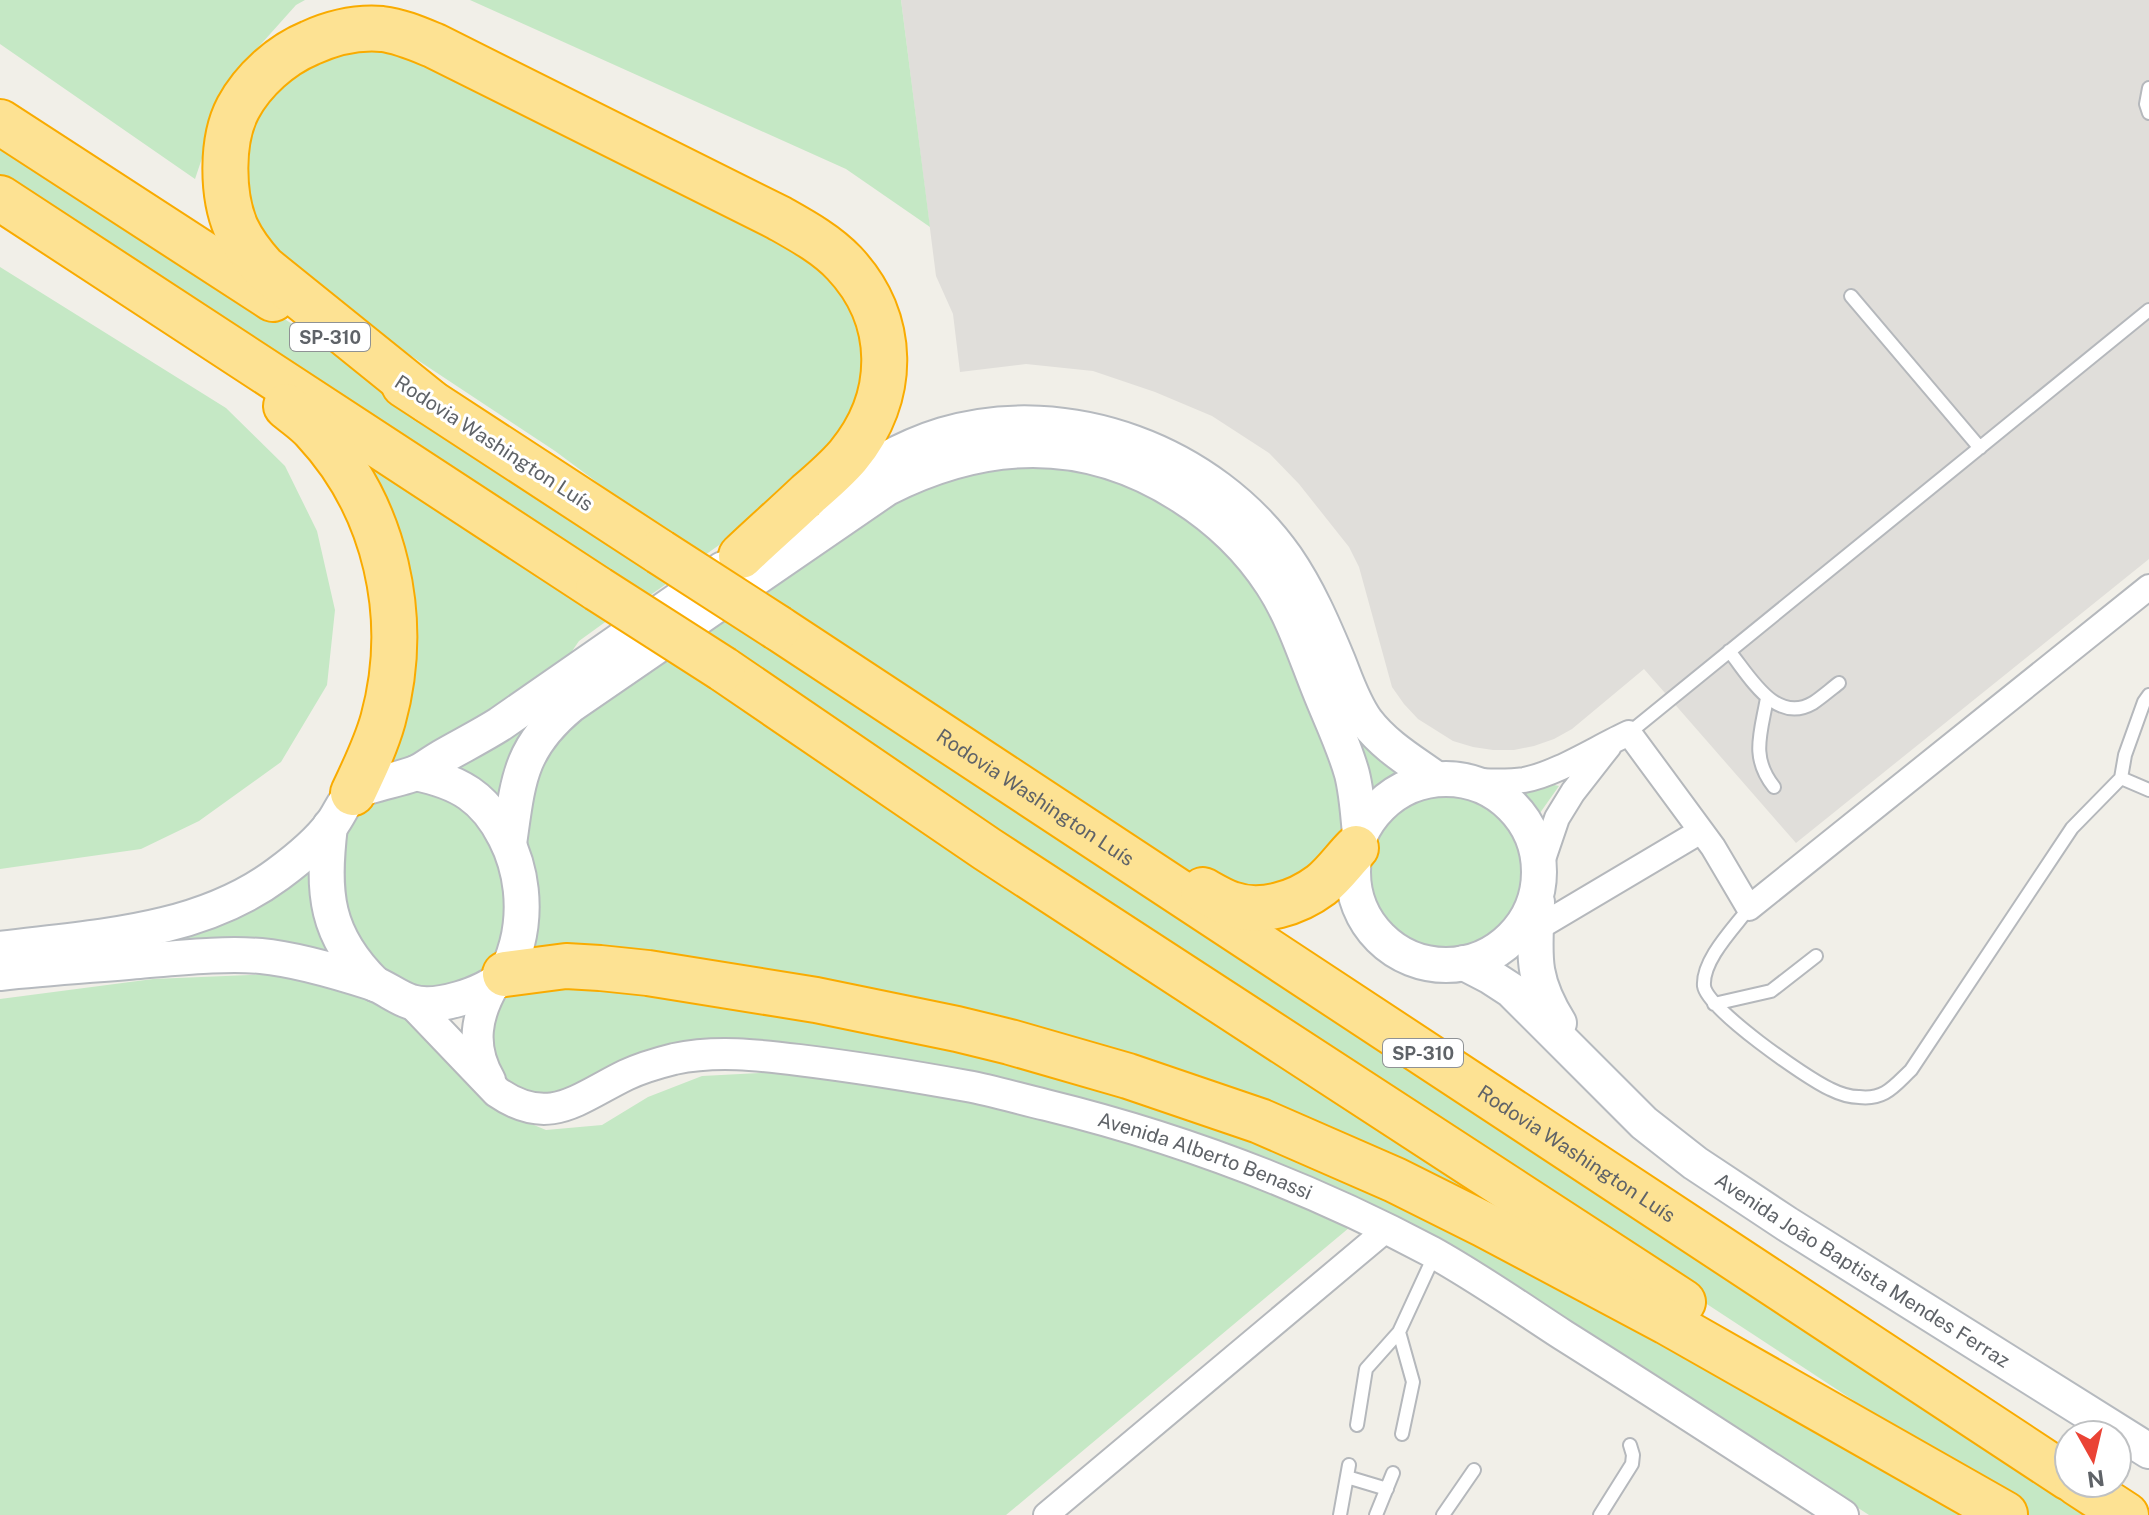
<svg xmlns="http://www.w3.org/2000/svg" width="2149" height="1515" font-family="'Public Sans',sans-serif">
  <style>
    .industrial { fill: #e0deda }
    .green { fill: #c5e8c5 }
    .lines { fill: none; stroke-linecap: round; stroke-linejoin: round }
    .service-casing { stroke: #b5b8bc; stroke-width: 16 }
    .minor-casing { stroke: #b5b8bc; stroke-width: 28 }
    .tertiary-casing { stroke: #b5b8bc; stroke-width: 34 }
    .secondary-casing { stroke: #b6babf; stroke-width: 38 }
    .motorway-casing { stroke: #f9ab00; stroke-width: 48 }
    .service { stroke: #fff; stroke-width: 12 }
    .minor { stroke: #fff; stroke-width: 24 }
    .tertiary { stroke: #fff; stroke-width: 30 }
    .secondary { stroke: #fff; stroke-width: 34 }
    .motorway { stroke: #fde293; stroke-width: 44 }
    .motorway-bridge-casing { stroke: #f9ab00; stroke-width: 48; stroke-linecap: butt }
    .motorway-bridge { stroke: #fde293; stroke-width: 44 }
    .labels { text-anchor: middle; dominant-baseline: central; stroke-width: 6; stroke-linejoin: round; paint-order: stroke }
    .shield { fill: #fff; stroke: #8f9295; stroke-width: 2 }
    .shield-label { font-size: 18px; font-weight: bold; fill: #5f6368 }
    .street-label { font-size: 20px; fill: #5f6368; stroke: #fff }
  </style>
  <rect width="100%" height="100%" fill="#f1efe8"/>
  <path class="industrial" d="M 901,0 L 2149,0 L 2149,559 L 1796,843 L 1644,669 L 1572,729 L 1554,739 L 1534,746 L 1514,750 L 1493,750 L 1473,747 L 1453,741 L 1418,719 L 1404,704 L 1392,687 L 1359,567 L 1349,547 L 1299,484 L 1269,453 L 1212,416 L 1155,392 L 1093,371 L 1026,364 L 960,372 L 953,314 L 936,276 Z"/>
  <path class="green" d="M 0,0 L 305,0 L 296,5 L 228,81 L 195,179 L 0,44 Z
    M 470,0 L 901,0 L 930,227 L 846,169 Z
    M 381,41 L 831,261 L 877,364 L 819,475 L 705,555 L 676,541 L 555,451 L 286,273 L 253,236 L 240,138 L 281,73 Z
    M 0,135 L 320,342 L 644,557 L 669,582 L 649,596 L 0,184 Z
    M 0,267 L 226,408 L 285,466 L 317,531 L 335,610 L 327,685 L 281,762 L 199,821 L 141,849 L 0,869 Z
    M 340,441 L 608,620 L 579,641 L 561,667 L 430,750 L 373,770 L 394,710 Z
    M 994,464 L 1078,467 L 1168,501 L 1223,546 L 1268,604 L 1345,780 L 1345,832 L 1312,878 L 1235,898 L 1184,870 L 761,591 L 906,490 Z
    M 721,617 L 2104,1515 L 2028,1515 L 1387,1094 L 703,630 Z
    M 667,659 L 814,753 L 1548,1236 L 1267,1116 L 528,961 L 539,921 L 539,900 L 524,825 L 532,781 L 565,722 Z
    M 560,702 L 503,807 L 443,766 Z
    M 1345,708 L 1403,770 L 1379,789 L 1365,803 Z
    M 1550,784 L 1559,786 L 1535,820 L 1511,791 Z
    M 411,791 L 423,791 L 447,798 L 477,821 L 498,858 L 508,905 L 500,950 L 480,974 L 439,989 L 418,987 L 403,982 L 387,972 L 375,962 L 350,923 L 342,898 L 343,840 L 348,828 L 364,809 L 375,802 Z
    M1368 872a77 77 0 1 1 154 0a77 77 0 1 1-154 0Z
    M 307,866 C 310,906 319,927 336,962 L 89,948 Z
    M 272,974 L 347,990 L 421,1028 L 512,1116 L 546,1130 L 602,1125 L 648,1097 L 702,1076 L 781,1072 L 934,1089 L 1150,1137 L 1356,1222 L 1006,1515 L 0,1515 L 0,999 L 153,979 Z
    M 582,981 L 951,1043 L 1328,1158 L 1975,1515 L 1869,1515 L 1471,1257 L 1434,1237 L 1311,1178 L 1230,1145 L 1154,1119 L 1076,1097 L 683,1043 L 649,1050 L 622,1060 L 565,1092 L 545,1095 L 522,1089 L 505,1079 L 492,1066 L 489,1015 L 500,999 L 515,990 Z"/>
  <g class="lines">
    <defs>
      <path id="service" d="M 2149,88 L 2146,104 L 2149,113
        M 1851,296 L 1980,448
        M 1729,651 C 1749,675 1775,725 1813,703 C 1822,697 1831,689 1839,683
        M 1767,698 C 1761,733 1750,757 1774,787
        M 1629,733 L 2149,310
        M 2121,778 L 2125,755 L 2144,702 L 2149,695
        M 1749,908 C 1734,928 1702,960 1704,986 C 1707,1009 1806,1078 1830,1089 C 1838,1093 1850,1097 1859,1097 C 1885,1100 1894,1086 1911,1070 L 2072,828 L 2121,778 L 2149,790
        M 1714,1004 L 1771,991 L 1816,956
        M 1399,1332 L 1413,1382 L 1402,1434
        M 1357,1425 L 1366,1369 L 1399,1332 L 1435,1254
        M 1347,1477 L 1387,1489
        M 1340,1515 L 1349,1465
        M 1376,1515 L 1393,1473
        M 1443,1515 L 1474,1470
        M 1600,1515 L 1632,1464 L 1633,1455 L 1630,1445"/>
      <path id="minor" d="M 1467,781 C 1486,781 1505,783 1524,780 C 1557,774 1598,747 1629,733 L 1713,847 L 1749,908 L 2149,587
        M 1540,868 L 1557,818 L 1573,792 L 1609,746
        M 1512,939 L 1536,929 L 1701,831
        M 1046,1515 L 1387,1229"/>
      <g id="tertiary">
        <path id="s1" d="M 412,1003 L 497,1092 C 549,1128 577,1099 626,1075 C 641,1068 658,1063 674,1059 C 716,1050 758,1055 799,1060 C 856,1067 912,1076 967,1086 C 994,1091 1020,1099 1046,1105 C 1181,1138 1310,1187 1432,1252 C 1477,1277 1520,1307 1563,1335 C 1657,1394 1750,1455 1843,1515"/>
        <path d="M 490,1080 C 470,1046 476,1015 495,983"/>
      </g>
      <g id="secondary">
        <path d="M 825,498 C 862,472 900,448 943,435 C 1068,398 1212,452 1286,558 C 1308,590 1323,625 1338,661 C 1346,681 1353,703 1366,721 C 1385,746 1411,761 1436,779"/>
        <circle cx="1446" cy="872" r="93"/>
        <path d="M 330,826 C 322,893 325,935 375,984"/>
        <path d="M 509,844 C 518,781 519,748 571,705 L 887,488 C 986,438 1086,434 1182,496 C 1218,519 1248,547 1272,584 C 1293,616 1305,654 1319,689 C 1330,717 1344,745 1352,774 C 1357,794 1358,814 1360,834"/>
        <path d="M 1537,902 C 1535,955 1530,976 1559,1023"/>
        <path d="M 0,949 C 95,937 199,933 278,874 C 297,860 318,843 332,824 C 339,815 344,801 352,794 C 361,786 402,779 416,773 C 425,769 433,762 442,757 C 461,746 481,736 500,724 L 723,569"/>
        <path id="s2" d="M 1464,963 L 1491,977 L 1511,990 L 1644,1123 L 1695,1163 L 1787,1224 L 2149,1451"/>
        <path d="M 0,973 C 46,968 93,965 139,961 C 179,958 221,953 261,956 C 293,959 342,973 373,983 C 386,988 398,998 411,1002 C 435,1010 485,994 502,977 C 510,969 514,955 517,944 C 526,909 522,870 505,837 C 485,797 459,782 416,773"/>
      </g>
      <g id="motorway">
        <path d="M 0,122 L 273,299"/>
        <path d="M 0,198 L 598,589"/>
        <path d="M 404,385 L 660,552"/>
        <path d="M 429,401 L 264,268 C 253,256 243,243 236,228 C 222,195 221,140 238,108 C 253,80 281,55 310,43 C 332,33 358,27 382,29 C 400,31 418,39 435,46 L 779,218 C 802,231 826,244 844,263 C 897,319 897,397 848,456 C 836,470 822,482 808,494 C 786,515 763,535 741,556"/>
        <path d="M 286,406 C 295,414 306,421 314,430 C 386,507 411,618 383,720 C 376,745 364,770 353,793"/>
        <path id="s3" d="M 778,628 L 2069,1478"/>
        <path d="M 723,669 L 987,849 L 1683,1302"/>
        <path d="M 1203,890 C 1212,895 1222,901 1231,904 C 1261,915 1297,903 1321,885 C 1334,875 1344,860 1356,848"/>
        <path d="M 505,974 L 566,966 L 600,968 L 648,973 L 816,1000 L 957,1029 L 1010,1042 L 1128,1076 L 1260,1121 L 1395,1180 L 1485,1225 L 1667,1322 L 2005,1514"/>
        <path d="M 2077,1483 L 2126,1515"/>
      </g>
    </defs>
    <use href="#service" class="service-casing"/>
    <use href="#minor" class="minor-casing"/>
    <use href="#tertiary" class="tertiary-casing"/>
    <use href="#secondary" class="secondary-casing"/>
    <use href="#motorway" class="motorway-casing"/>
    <use href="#service" class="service"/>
    <use href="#minor" class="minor"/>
    <use href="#tertiary" class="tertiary"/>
    <use href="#secondary" class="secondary"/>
    <use href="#motorway" class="motorway"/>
    <defs>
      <path id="motorway-bridge" d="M 660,552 L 778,628
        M 598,589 L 723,669"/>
    </defs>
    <use href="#motorway-bridge" class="motorway-bridge-casing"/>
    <use href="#motorway-bridge" class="motorway-bridge"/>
  </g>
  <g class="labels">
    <g class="shield">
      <rect x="290" y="323" width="80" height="28" rx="6"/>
      <rect x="1383" y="1039" width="80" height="28" rx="6"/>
    </g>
    <g class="shield-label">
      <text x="330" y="337">SP-310</text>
      <text x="1423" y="1053">SP-310</text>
    </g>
    <g class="street-label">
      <text transform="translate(494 443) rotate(33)">Rodovia Washington Luís</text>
      <text stroke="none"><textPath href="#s3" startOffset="308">Rodovia Washington Luís</textPath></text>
      <text stroke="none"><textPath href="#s3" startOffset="956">Rodovia Washington Luís</textPath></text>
      <text stroke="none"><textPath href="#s1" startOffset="858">Avenida Alberto Benassi</textPath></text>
      <text stroke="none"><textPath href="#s2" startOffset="506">Avenida João Baptista Mendes Ferraz</textPath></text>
    </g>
  </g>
  <g transform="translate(2093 1459) rotate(172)"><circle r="38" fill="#ffffff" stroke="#bfc1c3" stroke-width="2"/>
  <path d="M0-6L14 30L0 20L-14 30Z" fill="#ea4335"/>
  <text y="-12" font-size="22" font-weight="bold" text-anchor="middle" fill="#5f6368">N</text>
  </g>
</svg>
